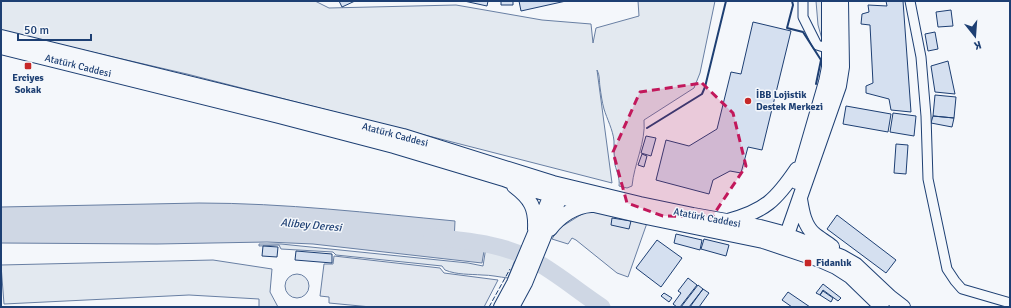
<svg xmlns="http://www.w3.org/2000/svg" width="1011" height="308" font-family="Signika,sans-serif">
  <style>
    .green { fill: #e3e9f0; stroke: #687fa3 }
    .parking { fill: #e3e8f0; stroke: #687fa3 }
    .water { fill: #cfd7e4; stroke: #687fa3 }
    .lines { fill: none; stroke-linecap: round; stroke-linejoin: round }
    .river { stroke: #cfd7e4; stroke-width: 17 }
    .building { fill: #d5e0f0; stroke: #1d3f73 }
    .street-casing { stroke: #1d3f73; stroke-width: 11 }
    .primary-casing { stroke: #1d3f73; stroke-width: 16 }
    .street { stroke: #f4f7fb; stroke-width: 9 }
    .primary { stroke: #f4f7fb; stroke-width: 14 }
    .fence { stroke: #1d3f73; stroke-width: 1; stroke-dasharray: 5 2; stroke-linecap: butt }
    .wall { stroke: #1d3f73; stroke-width: 2 }
    .marked { fill: #c2185b; fill-opacity: 0.2; stroke: #c2185b; stroke-width: 3; stroke-dasharray: 8 5; stroke-linejoin: round }
    .poi-dot { fill: #c62828; stroke: #f4f7fb; stroke-width: 1.5 }
    .labels { text-anchor: middle; dominant-baseline: central; stroke-width: 3; stroke-linejoin: round; paint-order: stroke }
    .street-label { font-size: 10px; fill: #1d3f73; stroke: #f4f7fb }
    .poi-label { font-size: 10px; font-weight: bold; fill: #1d3f73; stroke: #f4f7fb; text-anchor: start }
    .water-label { font-size: 11px; font-style: italic; fill: #1d3f73; stroke: #f4f7fb }
  </style>
  <rect width="100%" height="100%" fill="#f4f7fb"/>
  <path class="green" d="M 1,1 L 315,1 L 329,8 L 456,5 L 542,20 L 591,24 L 593,43 L 596,28 L 639,16 L 638,1 L 715,1 L 700,73 L 694,88 L 644,120 C 646,142 634,164 632,186 L 627,188 L 619,186 C 620,179 617,172 615,165 C 614,157 614,149 614,141 C 613,130 607,119 604,109 C 602,102 601,94 600,87 C 599,80 600,76 597,70 L 612,183 L 187,74 L 1,31 Z
    M 816,1 L 822,1 L 822,39 L 818,25 Z
    M 259,244 L 281,244 L 468,263 L 483,266 L 486,247 L 517,255 L 508,278 C 499,277 491,275 482,275 C 470,274 457,275 445,270 L 442,266 L 336,255 L 333,252 L 281,249 L 279,245 L 259,246 Z
    M 213,260 L 272,269 L 270,292 L 278,307 L 259,307 L 259,299 L 189,295 L 4,304 L 1,265 Z
    M285 286a12 12 0 1 1 24 0a12 12 0 1 1-24 0Z"/>
  <path class="parking" d="M 591,211 L 647,223 L 628,277 L 617,273 L 576,240 L 572,238 L 568,244 L 552,239 L 558,229 L 582,214 Z
    M 334,256 L 440,268 L 444,273 L 498,280 L 484,307 L 371,307 L 329,303 L 329,297 L 320,296 L 324,264 L 333,264 Z"/>
  <path class="water" d="M 199,203 C 285,203 370,213 455,221 L 454,242 L 485,245 L 482,263 L 313,244 L 267,242 L 157,244 L 1,243 L 1,207 Z"/>
  <g class="lines">
    <path class="river" d="M 432,237 C 467,241 501,243 533,260 C 557,273 579,292 602,307"/>
  </g>
  <path class="building" d="M 339,1 L 355,1 L 342,7 Z
    M 464,1 L 488,1 L 487,6 Z
    M 501,1 L 513,1 L 513,5 L 501,5 Z
    M 519,1 L 566,1 L 521,11 Z
    M 886,1 L 903,1 L 911,112 L 891,110 L 889,99 L 866,93 L 866,86 L 873,83 L 870,25 L 861,24 L 862,14 L 869,12 L 868,5 L 887,6 Z
    M 951,10 L 953,26 L 938,27 L 936,12 Z
    M 753,22 L 791,31 L 762,150 L 748,147 L 741,173 L 730,171 L 713,180 L 709,194 L 656,180 L 666,140 L 689,146 L 717,129 L 731,72 L 741,74 Z
    M 935,32 L 938,49 L 928,51 L 925,34 Z
    M 948,61 L 955,94 L 935,92 L 931,66 Z
    M 935,95 L 956,97 L 954,118 L 933,116 Z
    M 846,106 L 891,114 L 888,132 L 843,124 Z
    M 893,113 L 916,116 L 914,136 L 890,132 Z
    M 933,116 L 954,118 L 952,127 L 931,123 Z
    M 646,136 L 656,138 L 651,156 L 641,153 Z
    M 896,144 L 908,145 L 906,174 L 894,173 Z
    M 642,154 L 647,156 L 644,167 L 638,165 Z
    M 837,215 L 896,260 L 886,273 L 827,229 Z
    M 612,218 L 631,221 L 629,229 L 611,225 Z
    M 676,234 L 702,240 L 700,250 L 674,243 Z
    M 704,239 L 729,245 L 726,256 L 701,249 Z
    M 657,240 L 682,258 L 661,287 L 636,268 Z
    M 263,246 L 278,247 L 277,257 L 262,256 Z
    M 296,251 L 332,254 L 332,263 L 295,260 Z
    M 688,278 L 697,285 L 680,307 L 677,307 L 673,304 L 681,293 L 678,291 Z
    M 823,284 L 841,298 L 838,301 L 823,290 L 820,295 L 816,293 Z
    M 698,285 L 703,289 L 689,307 L 681,307 Z
    M 703,289 L 709,293 L 699,307 L 690,307 Z
    M 823,291 L 833,298 L 831,302 L 820,295 Z
    M 788,292 L 810,307 L 792,307 L 782,300 Z
    M 664,293 L 672,298 L 669,302 L 661,296 Z"/>
  <g class="lines">
    <defs>
      <path id="street" d="M 803,1 L 803,17 L 817,45 L 830,49
        M 910,1 L 921,57 L 926,116 L 928,179 L 947,269 L 955,281 L 962,289 L 1010,303"/>
      <path id="primary" d="M 1,37 L 403,136 L 553,183 L 640,204 L 693,215 L 760,227 L 779,232 L 842,257 L 856,265 L 890,297 L 903,307
        M 1,47 L 279,116 L 394,146 L 504,179 L 530,189 L 551,195 L 646,217 L 763,241 L 820,260 L 836,267 L 850,276 L 882,307
        M 797,182 L 826,82 L 829,67 L 829,1
        M 514,186 C 531,199 536,208 535,229
        M 800,199 C 802,211 804,225 814,234 C 820,239 826,242 832,247
        M 728,221 C 765,211 776,200 797,169
        M 550,229 C 560,216 575,206 591,205
        M 784,243 L 839,86 L 842,67 L 841,1
        M 501,307 L 514,283 L 551,195
        M 512,307 L 525,283 L 560,197"/>
    </defs>
    <use href="#street" class="street-casing"/>
    <use href="#primary" class="primary-casing"/>
    <use href="#street" class="street"/>
    <use href="#primary" class="primary"/>
    <path class="fence" d="M 489,307 L 510,269"/>
    <path class="wall" d="M 792,1 L 793,5 L 787,28 L 803,32 L 821,60 L 816,84
      M 647,128 L 702,94 L 705,87 L 726,1"/>
  </g>
  <path class="marked" d="M 702,83 L 733,113 L 746,166 L 712,217 L 663,216 L 627,203 L 613,152 L 640,92 Z"/>
  <g class="poi-dot">
    <rect x="24" y="62" width="8" height="8" rx="2"/>
    <circle cx="748" cy="101" r="4"/>
    <rect x="804" y="259" width="8" height="8" rx="2"/>
  </g>
  <g class="labels">
    <g class="street-label">
      <text transform="translate(78 66) rotate(14)">Atatürk Caddesi</text>
      <text transform="translate(395 135) rotate(15)">Atatürk Caddesi</text>
      <text transform="translate(707 218) rotate(11)">Atatürk Caddesi</text>
    </g>
    <g class="poi-label">
      <text x="28" y="78" text-anchor="middle">Erciyes<tspan x="28" dy="12">Sokak</tspan></text>
      <text x="756" y="95">İBB Lojistik<tspan x="756" dy="12">Destek Merkezi</tspan></text>
      <text x="816" y="263">Fidanlık</text>
    </g>
    <g class="water-label">
      <text transform="translate(311 225) rotate(5)">Alibey Deresi</text>
    </g>
  </g>
  <rect width="1011" height="308" fill="none" stroke="#1d3f73" stroke-width="4"/>
  <g transform="translate(975 36) rotate(163)" stroke="#f4f7fb" stroke-width="3" paint-order="stroke">
  <path d="M0-3L7 15L0 10L-7 15Z" fill="#1d3f73"/>
  <text y="-6" font-size="11" font-weight="bold" text-anchor="middle" fill="#1d3f73">K</text>
  </g>
  <path d="M18 34v6h73v-6" fill="none" stroke="#1d3f73" stroke-width="2"/>
  <text x="24" y="34" font-size="12" fill="#1d3f73" stroke="#f4f7fb" stroke-width="3" paint-order="stroke">50 m</text>
</svg>
